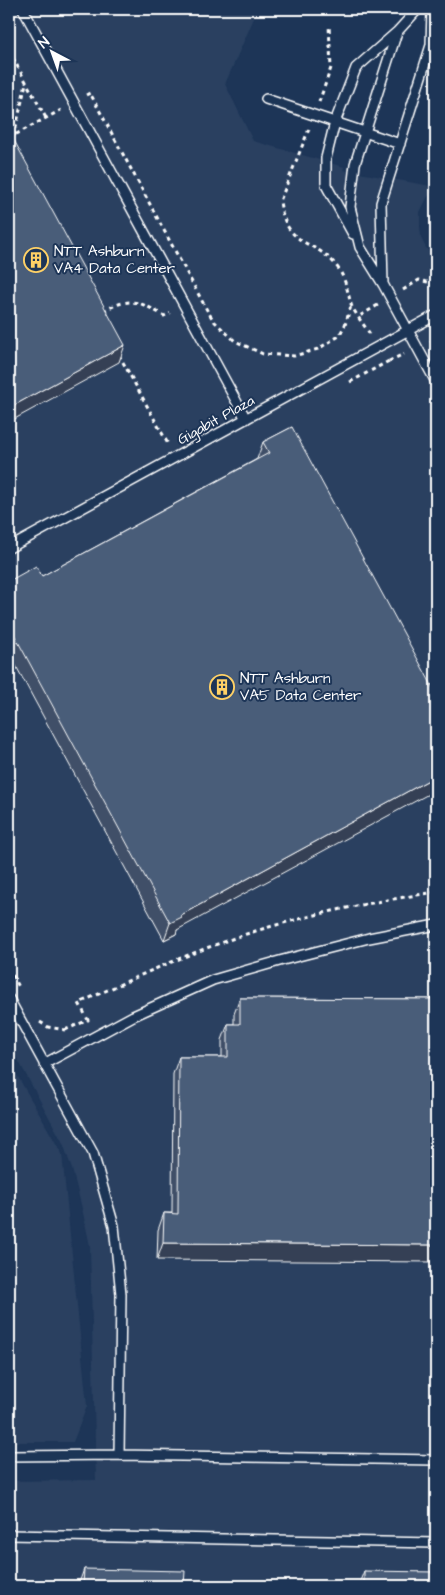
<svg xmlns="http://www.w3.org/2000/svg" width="445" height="1595" font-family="'Architects Daughter',sans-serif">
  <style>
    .built { fill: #2a4161 }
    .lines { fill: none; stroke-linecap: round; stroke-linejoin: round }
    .service-casing { stroke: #fff; stroke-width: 12 }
    .path { stroke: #fff; stroke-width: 3; stroke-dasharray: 4 4; stroke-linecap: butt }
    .service { stroke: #1d3557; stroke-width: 9 }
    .wall { fill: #405068; stroke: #fff }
    .shaded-wall { fill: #344155; stroke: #fff }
    .building { fill: #4a5d79; stroke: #fff }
    .labels { text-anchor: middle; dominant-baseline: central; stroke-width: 4; stroke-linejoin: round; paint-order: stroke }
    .poi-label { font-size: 15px; fill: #fff; stroke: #1d3557; text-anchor: start }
    .street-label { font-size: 15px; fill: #fff; stroke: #1d3557 }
  </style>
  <rect width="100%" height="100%" fill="#1d3557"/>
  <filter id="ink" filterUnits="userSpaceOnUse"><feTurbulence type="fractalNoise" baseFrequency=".02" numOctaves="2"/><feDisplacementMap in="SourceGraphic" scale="10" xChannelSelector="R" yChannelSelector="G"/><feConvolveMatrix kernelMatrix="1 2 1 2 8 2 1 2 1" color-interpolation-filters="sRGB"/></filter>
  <g filter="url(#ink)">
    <path class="built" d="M 9,9 L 258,9 L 225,84 L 253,141 L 344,167 L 343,170 L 436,187 L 427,198 L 420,212 L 420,225 L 421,238 L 426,248 L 436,258 L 436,1586 L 9,1586 L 9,1481 L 96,1480 L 90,1246 L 82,1208 L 72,1169 L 63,1143 L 9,1043 Z
      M 9,1061 L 62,1154 L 87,1406 L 73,1442 L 9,1442 Z"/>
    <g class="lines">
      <defs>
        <path id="service" d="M 23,9 L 246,419
          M 418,9 L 397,32 L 355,164 L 350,207 L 360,247 L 383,284 L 436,382
          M 266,99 L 400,144
          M 353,234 L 326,185 L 326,158 L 335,122 L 356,68 L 397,32
          M 383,284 L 381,203 L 431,45 L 432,9
          M 9,548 L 436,315
          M 9,999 L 93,1153 L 114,1226 L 121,1294 L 119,1455
          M 44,1064 L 133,1016 L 213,980 L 283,960 L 369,938 L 436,925
          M 9,1456 L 119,1455 L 436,1460
          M 9,1535 L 436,1543"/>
      </defs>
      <use href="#service" class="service-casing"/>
      <path class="path" d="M 9,51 L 46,118
        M 86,95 L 90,93 L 208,312 L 215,322 L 235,341 L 263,354 L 294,356 L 318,349 L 339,336 L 345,325 L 351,306
        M 319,102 L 331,68 L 329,25
        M 309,129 L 280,201 C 286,250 317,238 338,268 C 346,280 347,290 351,304 C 352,308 356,313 358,317
        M 14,136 L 26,83
        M 9,138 L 61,110
        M 403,290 L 419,280 L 436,284
        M 103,311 C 130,297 138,300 164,316 L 170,313
        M 370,334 L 358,317 L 378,305
        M 430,342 L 436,339
        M 119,355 L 168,444
        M 389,361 L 404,354
        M 350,382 L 389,361
        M 9,968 L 19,987
        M 40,1022 L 48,1027 L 65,1030
        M 65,1030 L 88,1020 L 79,1003 C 138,976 197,949 259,930 C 316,913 377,901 436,892
        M 45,1586 L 53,1586"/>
      <use href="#service" class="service"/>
    </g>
    <path class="wall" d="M 292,427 L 177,930 L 176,934 L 164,940 L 9,653 L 9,581 L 42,576 L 257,459 L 263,442 Z
      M 240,998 L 436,999 L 157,1260 L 158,1230 L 164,1213 L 172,1213 L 173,1074 L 179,1057 L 222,1057 L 222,1040 L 228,1024 L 234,1024 L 234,1014 Z
      M 84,1569 L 184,1586 L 78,1586 Z
      M 364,1571 L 436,1586 L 358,1586 Z"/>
    <path class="shaded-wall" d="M 125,345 L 119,362 L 9,422 L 9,408 Z
      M 436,776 L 436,790 L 177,930 L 176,934 L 164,940 L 170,923 L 181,915 Z
      M 163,1243 L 436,1245 L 436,1262 L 157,1260 Z"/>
    <path class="building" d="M 9,131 L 125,345 L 9,408 Z
      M 292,427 L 436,693 L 436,776 L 181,915 L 182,917 L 170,923 L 9,625 L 9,581 L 36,566 L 42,576 L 269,453 L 263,442 Z
      M 240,998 L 436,999 L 436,1245 L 163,1243 L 164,1213 L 178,1214 L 179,1057 L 228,1057 L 228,1024 L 240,1024 Z
      M 84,1569 L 185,1571 L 184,1586 L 83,1586 Z
      M 364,1571 L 436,1572 L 436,1586 L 364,1586 Z"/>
  </g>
  <defs>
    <symbol id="building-ring" viewBox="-11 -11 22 22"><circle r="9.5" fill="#1d3557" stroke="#ffd166" stroke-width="1.5"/><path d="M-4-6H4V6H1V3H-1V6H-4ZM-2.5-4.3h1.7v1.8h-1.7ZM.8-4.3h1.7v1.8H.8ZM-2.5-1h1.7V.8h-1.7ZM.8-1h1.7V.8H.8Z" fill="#ffd166"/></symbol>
  </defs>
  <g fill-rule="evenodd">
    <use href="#building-ring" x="22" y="246" width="28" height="28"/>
    <use href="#building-ring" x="208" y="673" width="28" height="28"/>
  </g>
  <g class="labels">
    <g class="poi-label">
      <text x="54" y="251">NTT Ashburn<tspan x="54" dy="17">VA4 Data Center</tspan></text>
      <text x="240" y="678">NTT Ashburn<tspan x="240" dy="17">VA5 Data Center</tspan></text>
    </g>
    <g class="street-label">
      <text transform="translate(216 420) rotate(-29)">Gigabit Plaza</text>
    </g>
  </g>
  <rect width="445" height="1595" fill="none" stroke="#1d3557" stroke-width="30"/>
  <rect x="15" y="15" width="415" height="1565" fill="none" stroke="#fff" stroke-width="2" filter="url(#ink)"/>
  <g transform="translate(52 52) rotate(319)" stroke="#1d3557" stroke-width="4" paint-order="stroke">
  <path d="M0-4L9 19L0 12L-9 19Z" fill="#ffffff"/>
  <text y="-8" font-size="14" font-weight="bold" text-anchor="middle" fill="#ffffff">N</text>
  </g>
</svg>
